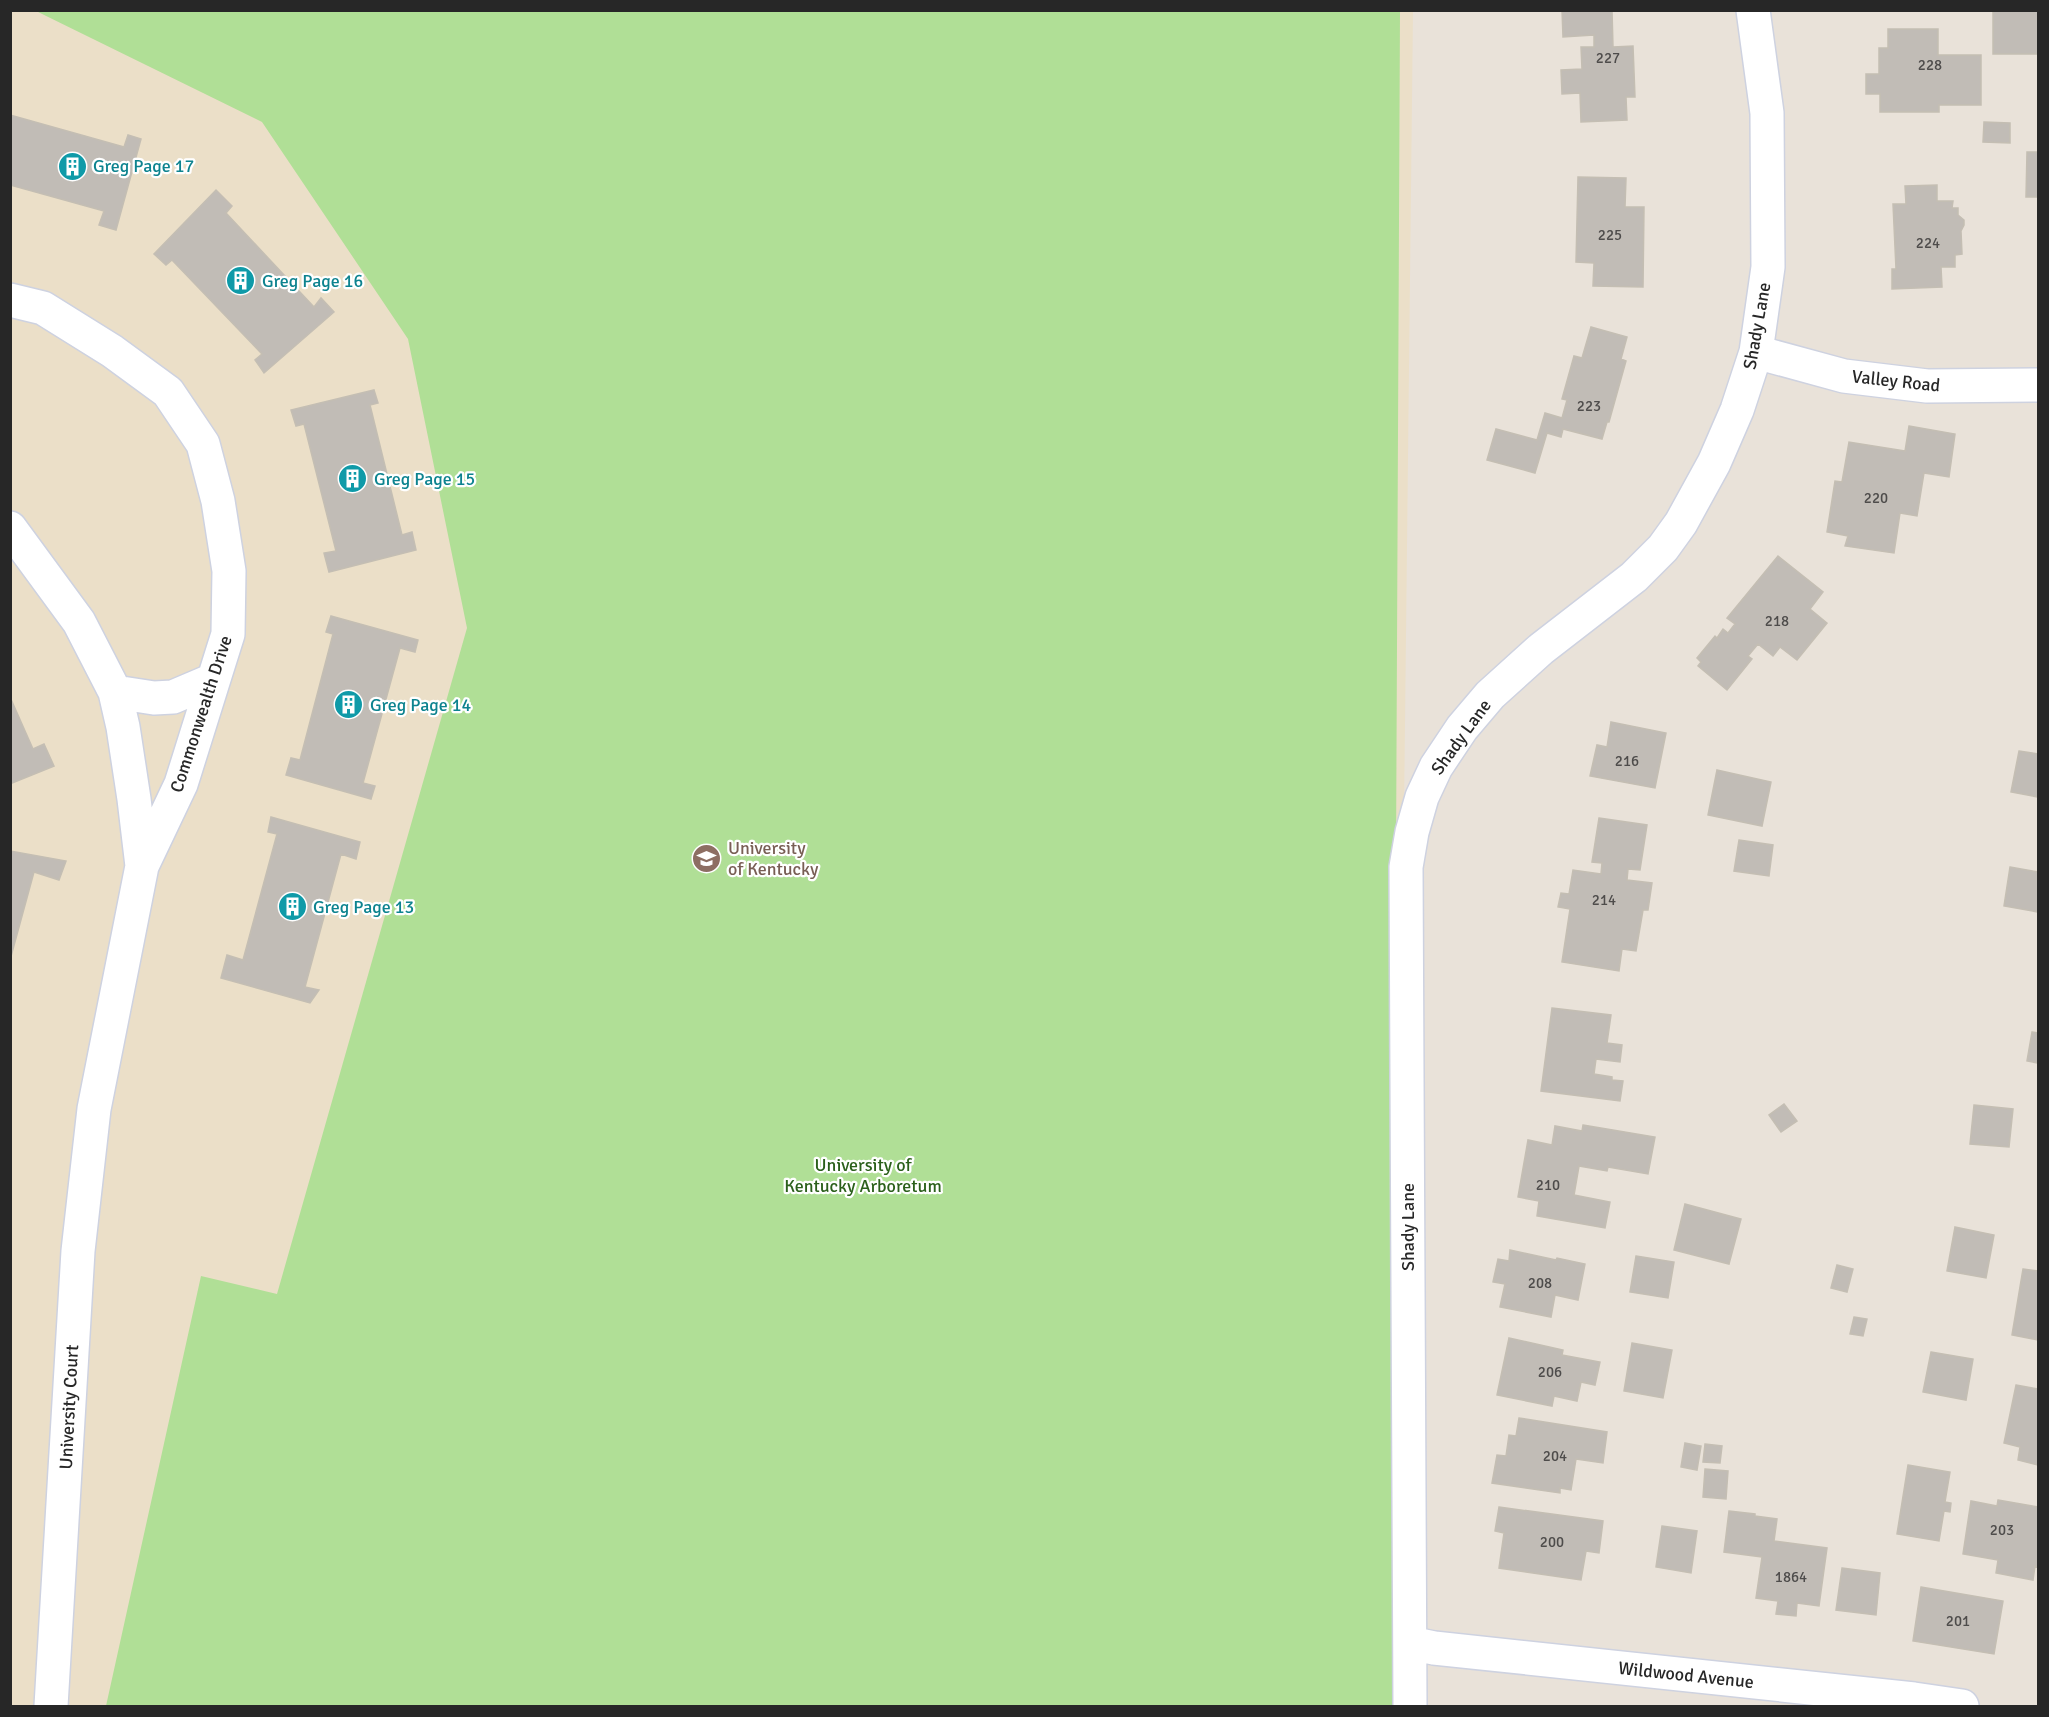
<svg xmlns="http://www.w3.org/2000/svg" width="2049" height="1717" font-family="Signika,sans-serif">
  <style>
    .education { fill: #ebdfc8 }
    .green { fill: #b0df96 }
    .building { fill: #c1bcb6; stroke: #c4beb3; stroke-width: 1.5 }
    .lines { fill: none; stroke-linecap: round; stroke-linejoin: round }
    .street-casing { stroke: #ced2e0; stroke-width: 36 }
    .street { stroke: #fff; stroke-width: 33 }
    .labels { text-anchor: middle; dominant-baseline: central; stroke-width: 4.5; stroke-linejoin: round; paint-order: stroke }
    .number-label { font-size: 15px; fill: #4e4c4b }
    .culture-label { font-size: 18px; fill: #0d838f; stroke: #fff; text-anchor: start }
    .street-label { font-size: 18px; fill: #272727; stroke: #fff }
    .education-label { font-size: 18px; fill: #785e54; stroke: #fff; text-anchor: start }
    .park-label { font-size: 18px; fill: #2b601b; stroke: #fff }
  </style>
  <rect width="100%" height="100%" fill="#e9e2d9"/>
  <path class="education" d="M 11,11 L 1413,11 L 1394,1706 L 11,1706 Z"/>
  <path class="green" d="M 36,11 L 1400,11 L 1392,1706 L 106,1706 L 201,1276 L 277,1294 L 467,628 L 408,339 L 262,122 Z"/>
  <path class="building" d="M 1562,10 L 1612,10 L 1613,47 L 1633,46 L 1635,97 L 1626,97 L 1627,120 L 1581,122 L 1580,93 L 1562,94 L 1561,70 L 1582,69 L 1581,47 L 1594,47 L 1594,35 L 1563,37 Z
    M 1993,10 L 2038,10 L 2038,54 L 1993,54 Z
    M 1888,29 L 1938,29 L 1938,55 L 1981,55 L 1981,105 L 1939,105 L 1939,112 L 1880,112 L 1880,94 L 1866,94 L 1866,74 L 1879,74 L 1879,48 L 1888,48 Z
    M 10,115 L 124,147 L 128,135 L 141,139 L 116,230 L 99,225 L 104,211 L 10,185 Z
    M 1984,122 L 2010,123 L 2010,143 L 1983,142 Z
    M 2027,152 L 2038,152 L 2038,197 L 2026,197 Z
    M 1578,177 L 1626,178 L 1625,207 L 1644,207 L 1643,287 L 1593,286 L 1594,263 L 1576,262 Z
    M 1937,185 L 1937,201 L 1953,201 L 1952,208 L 1958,208 L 1958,215 L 1964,220 L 1964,225 L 1961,231 L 1962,254 L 1955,255 L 1955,267 L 1941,267 L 1942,287 L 1892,289 L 1892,269 L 1896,269 L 1893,204 L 1906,204 L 1905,186 Z
    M 216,190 L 232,206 L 226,213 L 314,307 L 321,298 L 334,312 L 264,373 L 255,360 L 262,354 L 172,260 L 166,265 L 154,254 Z
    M 1591,327 L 1627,337 L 1621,359 L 1626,361 L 1609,422 L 1607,422 L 1602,439 L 1563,429 L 1561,437 L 1547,433 L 1535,473 L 1487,460 L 1496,429 L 1537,440 L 1545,413 L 1562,418 L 1567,400 L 1562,399 L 1574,356 L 1582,358 Z
    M 374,390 L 378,403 L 370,405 L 402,535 L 412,532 L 416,550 L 329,572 L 324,553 L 336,551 L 304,424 L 296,426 L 291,410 Z
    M 1909,426 L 1955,434 L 1949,477 L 1924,473 L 1917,516 L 1900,513 L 1894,553 L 1845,546 L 1848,536 L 1827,532 L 1835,481 L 1842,482 L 1849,442 L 1905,451 Z
    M 1778,556 L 1823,592 L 1810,609 L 1827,623 L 1797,660 L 1780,647 L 1773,656 L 1758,644 L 1748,656 L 1752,659 L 1727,690 L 1698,666 L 1701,662 L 1697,658 L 1715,636 L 1717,638 L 1723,629 L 1728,633 L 1735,624 L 1727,618 Z
    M 331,616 L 418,640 L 415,652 L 400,648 L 363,783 L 375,786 L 371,799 L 286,775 L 291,758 L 300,760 L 333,634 L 326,632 Z
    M 10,697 L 33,749 L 44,744 L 54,766 L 10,784 Z
    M 1611,722 L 1666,733 L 1655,788 L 1590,776 L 1597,745 L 1607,747 Z
    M 2019,751 L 2038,754 L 2038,797 L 2011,792 Z
    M 1717,770 L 1771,782 L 1762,826 L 1708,815 Z
    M 271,817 L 360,842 L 356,859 L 341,854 L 305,987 L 319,990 L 310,1003 L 221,978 L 227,955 L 243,960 L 277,834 L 268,832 Z
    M 1599,818 L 1647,825 L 1640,870 L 1628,869 L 1627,880 L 1652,883 L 1648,910 L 1643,910 L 1636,951 L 1622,949 L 1619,971 L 1562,962 L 1570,909 L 1558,907 L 1561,893 L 1569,894 L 1573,870 L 1601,874 L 1602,863 L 1592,862 Z
    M 1739,840 L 1773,845 L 1769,876 L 1734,871 Z
    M 10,851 L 66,861 L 59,880 L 34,872 L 10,960 Z
    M 2010,867 L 2038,872 L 2038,912 L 2004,906 Z
    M 1552,1008 L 1611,1015 L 1607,1043 L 1622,1045 L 1620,1062 L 1596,1059 L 1594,1074 L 1612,1077 L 1612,1080 L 1623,1081 L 1620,1101 L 1541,1091 Z
    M 2032,1032 L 2038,1033 L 2038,1063 L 2027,1061 Z
    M 1784,1104 L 1797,1121 L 1781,1132 L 1769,1115 Z
    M 1974,1105 L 2013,1109 L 2009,1147 L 1970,1144 Z
    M 1583,1125 L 1655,1137 L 1648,1174 L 1608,1167 L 1607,1171 L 1579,1166 L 1574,1195 L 1610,1202 L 1605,1228 L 1537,1216 L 1539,1201 L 1518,1197 L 1528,1140 L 1552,1145 L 1555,1126 L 1582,1131 Z
    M 1685,1204 L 1741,1219 L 1729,1264 L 1674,1250 Z
    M 1955,1227 L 1994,1235 L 1986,1278 L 1947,1271 Z
    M 1510,1250 L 1556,1260 L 1557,1258 L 1585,1264 L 1578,1300 L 1555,1295 L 1551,1317 L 1500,1307 L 1505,1284 L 1493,1282 L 1498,1259 L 1509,1261 Z
    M 1636,1256 L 1674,1262 L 1668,1298 L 1630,1292 Z
    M 1837,1265 L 1853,1269 L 1847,1292 L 1831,1288 Z
    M 2023,1269 L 2038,1271 L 2038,1340 L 2012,1335 Z
    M 1854,1317 L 1867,1319 L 1863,1336 L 1850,1334 Z
    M 1509,1338 L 1563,1350 L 1562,1355 L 1600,1362 L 1595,1385 L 1581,1382 L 1577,1401 L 1554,1396 L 1552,1406 L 1497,1395 Z
    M 1632,1343 L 1672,1350 L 1663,1398 L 1624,1391 Z
    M 1931,1352 L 1973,1359 L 1966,1400 L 1923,1392 Z
    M 2016,1385 L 2038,1389 L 2038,1465 L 2018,1460 L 2020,1447 L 2004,1443 Z
    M 1519,1418 L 1607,1432 L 1603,1463 L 1576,1459 L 1571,1490 L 1560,1488 L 1560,1493 L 1492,1483 L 1497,1455 L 1506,1456 L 1509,1435 L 1516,1436 Z
    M 1685,1443 L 1701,1446 L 1697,1470 L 1681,1467 Z
    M 1705,1444 L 1722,1446 L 1720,1463 L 1703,1462 Z
    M 1908,1465 L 1950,1472 L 1945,1502 L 1951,1503 L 1950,1512 L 1944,1511 L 1939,1541 L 1897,1534 Z
    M 1705,1469 L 1728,1471 L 1726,1499 L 1703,1497 Z
    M 1998,1500 L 2038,1507 L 2038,1567 L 2035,1566 L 2033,1580 L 1996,1573 L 1998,1560 L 1963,1554 L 1971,1501 L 1997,1506 Z
    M 1499,1507 L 1603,1521 L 1599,1553 L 1586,1551 L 1581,1580 L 1499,1568 L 1504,1533 L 1495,1531 Z
    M 1729,1511 L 1755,1514 L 1755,1516 L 1777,1519 L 1774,1541 L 1827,1548 L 1819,1606 L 1797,1603 L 1796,1616 L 1776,1614 L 1778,1601 L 1756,1598 L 1762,1557 L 1724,1552 Z
    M 1662,1526 L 1697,1531 L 1691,1573 L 1656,1567 Z
    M 1842,1568 L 1880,1573 L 1876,1615 L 1836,1610 Z
    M 1921,1587 L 2003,1601 L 1994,1654 L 1913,1641 Z"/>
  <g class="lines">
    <defs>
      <path id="street" d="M 10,300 L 43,308 L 112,351 L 168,392 L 203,444 L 218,501 L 229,571 L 228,634 L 181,784 L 142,866 L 94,1109 L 78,1251 L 51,1706
        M 1756,352 L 1844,376 L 1927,386 L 2038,385
        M 10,528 L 79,622 L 115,692 L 123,727 L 134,799 L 142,866
        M 115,692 L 154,698 L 173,697 L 213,680
        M 1410,1643 L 1434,1648 L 1914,1699 L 1962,1706
        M 1410,1706 L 1406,867 L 1412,832 L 1422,797 L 1436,767 L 1462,728 L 1490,695 L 1541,649 L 1634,577 L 1663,548 L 1681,523 L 1714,463 L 1737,410 L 1756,352 L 1768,267 L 1767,113 L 1753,10"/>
    </defs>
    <use href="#street" class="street-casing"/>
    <use href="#street" class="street"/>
  </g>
  <defs>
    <symbol id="building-disc" viewBox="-11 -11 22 22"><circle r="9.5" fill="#0f9aa8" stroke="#fff"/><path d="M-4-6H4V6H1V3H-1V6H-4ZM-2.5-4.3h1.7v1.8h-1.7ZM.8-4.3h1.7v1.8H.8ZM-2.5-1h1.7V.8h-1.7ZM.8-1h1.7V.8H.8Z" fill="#fff"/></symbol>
    <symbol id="university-disc" viewBox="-11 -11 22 22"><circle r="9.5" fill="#8d6e63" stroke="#fff"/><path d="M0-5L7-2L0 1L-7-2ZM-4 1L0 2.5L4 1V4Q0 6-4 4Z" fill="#fff"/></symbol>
  </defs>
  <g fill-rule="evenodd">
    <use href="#building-disc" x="56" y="150" width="33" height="33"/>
    <use href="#building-disc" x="224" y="264" width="33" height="33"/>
    <use href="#building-disc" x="336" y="462" width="33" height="33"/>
    <use href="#building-disc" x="332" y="688" width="33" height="33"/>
    <use href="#university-disc" x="690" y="842" width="33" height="33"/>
    <use href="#building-disc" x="276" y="890" width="33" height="33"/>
  </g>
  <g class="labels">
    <g class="number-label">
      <text x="1608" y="58">227</text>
      <text x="1930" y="65">228</text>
      <text x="1610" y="235">225</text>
      <text x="1928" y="243">224</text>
      <text x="1589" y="406">223</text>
      <text x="1876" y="498">220</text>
      <text x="1777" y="621">218</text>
      <text x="1627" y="761">216</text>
      <text x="1604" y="900">214</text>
      <text x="1548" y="1185">210</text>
      <text x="1540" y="1283">208</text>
      <text x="1550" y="1372">206</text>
      <text x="1555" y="1456">204</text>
      <text x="2002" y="1530">203</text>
      <text x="1552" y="1542">200</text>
      <text x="1791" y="1577">1864</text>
      <text x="1958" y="1621">201</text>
    </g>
    <g class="culture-label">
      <text x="93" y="166">Greg Page 17</text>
      <text x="262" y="281">Greg Page 16</text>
      <text x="374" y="479">Greg Page 15</text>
      <text x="370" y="705">Greg Page 14</text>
      <text x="313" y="907">Greg Page 13</text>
    </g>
    <g class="street-label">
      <text transform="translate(1757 326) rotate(-80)">Shady Lane</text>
      <text transform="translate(1896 381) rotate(6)">Valley Road</text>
      <text transform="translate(201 714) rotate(-72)">Commonwealth Drive</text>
      <text transform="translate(1461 737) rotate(-54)">Shady Lane</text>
      <text transform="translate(1408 1227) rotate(-90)">Shady Lane</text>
      <text transform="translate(69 1407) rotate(-87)">University Court</text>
      <text transform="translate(1686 1675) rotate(6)">Wildwood Avenue</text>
    </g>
    <g class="education-label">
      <text x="728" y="848">University<tspan x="728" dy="21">of Kentucky</tspan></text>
    </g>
    <g class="park-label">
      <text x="863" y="1165">University of<tspan x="863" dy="21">Kentucky Arboretum</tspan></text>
    </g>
  </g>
  <rect width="2049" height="1717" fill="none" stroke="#272727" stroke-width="24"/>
</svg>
